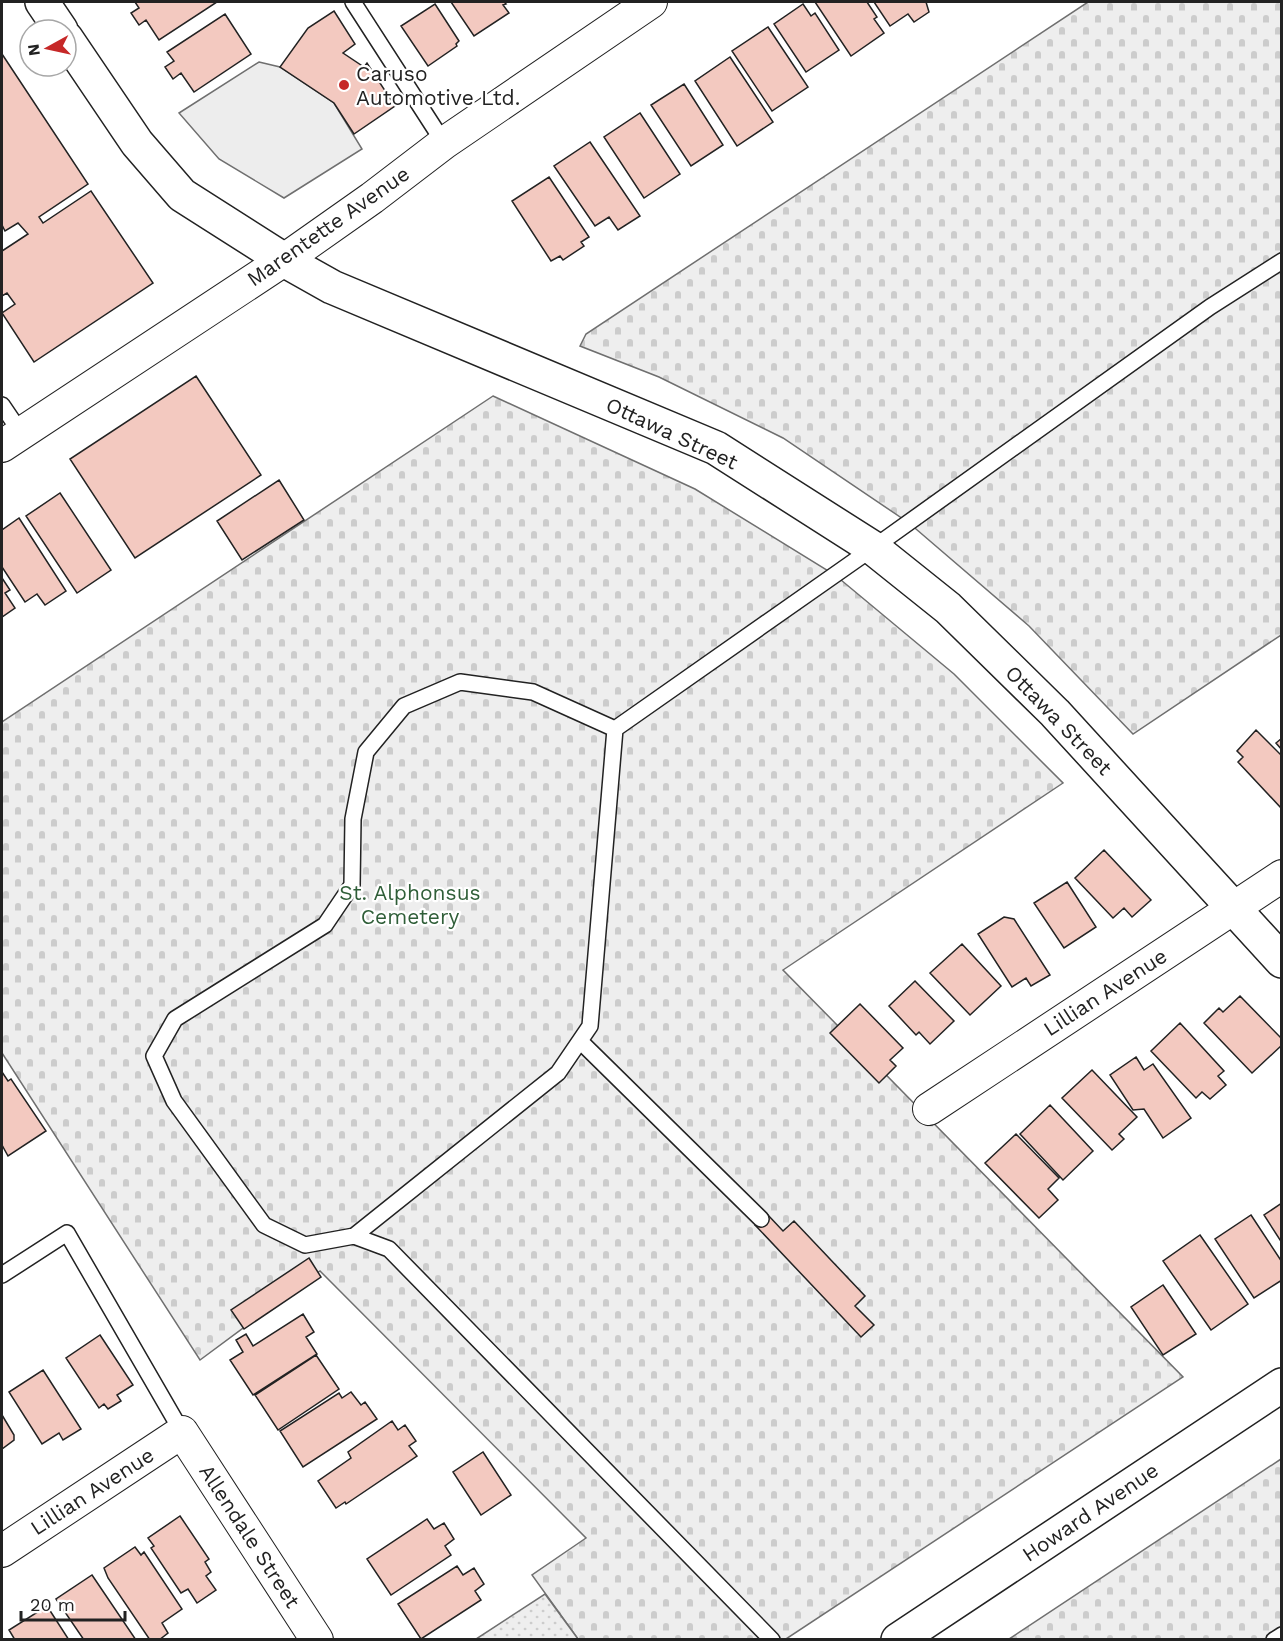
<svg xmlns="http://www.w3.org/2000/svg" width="1283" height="1641" font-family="'Work Sans',sans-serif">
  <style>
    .cemetery { fill: url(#cemetery-stones); stroke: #6f6f6f; stroke-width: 1.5 }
    .park { fill: url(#park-dots); stroke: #6f6f6f; stroke-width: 1.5 }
    .parking { fill: #ededed; stroke: #6f6f6f; stroke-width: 1.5 }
    .building { fill: #f3c9c0; stroke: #222; stroke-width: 1.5 }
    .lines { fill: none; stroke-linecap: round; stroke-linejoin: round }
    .lane-casing { stroke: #222; stroke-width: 18 }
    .street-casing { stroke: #222; stroke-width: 34 }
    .secondary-casing { stroke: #222; stroke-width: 36 }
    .lane { stroke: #fff; stroke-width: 15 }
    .street { stroke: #fff; stroke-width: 32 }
    .secondary { stroke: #fff; stroke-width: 33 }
    .poi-dot { fill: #c62828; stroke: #fff; stroke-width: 2 }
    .labels { text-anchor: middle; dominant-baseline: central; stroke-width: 4.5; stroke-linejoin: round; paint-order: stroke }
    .poi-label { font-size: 21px; fill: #222; stroke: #fff; text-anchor: start }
    .street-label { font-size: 21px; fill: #222; stroke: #fff }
    .park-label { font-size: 21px; fill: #2f5e38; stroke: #fff }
  </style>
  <defs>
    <pattern id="cemetery-stones" width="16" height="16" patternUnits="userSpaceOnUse" patternTransform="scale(1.5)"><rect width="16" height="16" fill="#eee"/><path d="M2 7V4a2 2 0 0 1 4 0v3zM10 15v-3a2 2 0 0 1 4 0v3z" fill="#ccc"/></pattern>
    <pattern id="park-dots" width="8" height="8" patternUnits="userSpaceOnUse" patternTransform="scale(1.5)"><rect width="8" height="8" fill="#eee"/><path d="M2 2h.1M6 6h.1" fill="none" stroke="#ccc" stroke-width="1.8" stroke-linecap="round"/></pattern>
  </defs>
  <rect width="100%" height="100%" fill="#fff"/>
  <path class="cemetery" d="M 1088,2 L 1281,2 L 1281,635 L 1133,734 L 1029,626 L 909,523 L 783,438 L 659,377 L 580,346 L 586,334 Z
    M 493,396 L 695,489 L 835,575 L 954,674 L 1063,783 L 783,970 L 1183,1377 L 786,1639 L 578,1639 L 532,1575 L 586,1538 L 320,1271 L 200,1360 L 2,1053 L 2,722 Z
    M 1281,1459 L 1281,1639 L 1009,1639 Z"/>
  <path class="park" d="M 545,1594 L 578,1639 L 476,1639 Z"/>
  <path class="parking" d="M 259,62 L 280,67 L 334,103 L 362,149 L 284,198 L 219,159 L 179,113 Z"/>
  <path class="building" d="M 135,2 L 217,2 L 159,40 L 146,20 L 139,25 L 131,13 L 139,8 Z
    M 451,2 L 504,2 L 506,4 L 503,5 L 509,13 L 474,36 Z
    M 815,2 L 867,2 L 877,17 L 874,19 L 884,33 L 851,56 Z
    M 874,2 L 926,2 L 929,12 L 914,22 L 908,14 L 890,26 Z
    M 435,4 L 459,41 L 456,44 L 457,46 L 428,66 L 401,26 Z
    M 803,4 L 811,16 L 815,13 L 839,50 L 806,72 L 774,24 Z
    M 334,11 L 355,44 L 343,53 L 364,67 L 367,63 L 395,106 L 354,134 L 334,103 L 280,67 L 308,28 Z
    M 225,14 L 251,54 L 194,92 L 181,73 L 173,79 L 165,67 L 174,61 L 167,52 Z
    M 768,27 L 808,87 L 772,111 L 732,51 Z
    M 2,54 L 88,184 L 39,217 L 43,223 L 91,191 L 153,283 L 34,362 L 2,313 L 15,304 L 7,293 L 2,296 L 2,251 L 28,234 L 18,223 L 5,231 L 2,225 Z
    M 730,57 L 773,122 L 737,146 L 695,81 Z
    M 684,84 L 723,145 L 691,166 L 651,105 Z
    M 640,113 L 680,174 L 644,198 L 604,137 Z
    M 590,142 L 640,216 L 618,230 L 609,217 L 595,226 L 554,166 Z
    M 549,177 L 589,237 L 581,242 L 584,246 L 563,260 L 560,256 L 551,261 L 512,201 Z
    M 196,376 L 261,475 L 135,558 L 70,459 Z
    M 279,480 L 304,520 L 242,560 L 217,521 Z
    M 60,493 L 111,570 L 77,593 L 26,516 Z
    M 19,518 L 66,591 L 45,605 L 37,594 L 25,602 L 2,567 L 2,530 Z
    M 2,578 L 10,590 L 5,593 L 15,608 L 2,617 Z
    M 1256,730 L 1282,756 L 1282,809 L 1238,762 L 1243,757 L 1237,751 Z
    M 1282,738 L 1282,750 L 1276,743 Z
    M 1104,850 L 1151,900 L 1132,917 L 1124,908 L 1113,918 L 1075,878 Z
    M 1067,882 L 1096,927 L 1064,948 L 1034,903 Z
    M 1004,917 L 1014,919 L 1050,975 L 1031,986 L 1026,978 L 1012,987 L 978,934 Z
    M 962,944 L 1001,986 L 970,1015 L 930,973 Z
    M 915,981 L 954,1021 L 930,1044 L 919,1032 L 916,1035 L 889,1006 Z
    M 1240,996 L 1282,1039 L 1282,1045 L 1252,1073 L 1204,1023 L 1219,1008 L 1223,1012 Z
    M 860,1004 L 903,1048 L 890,1060 L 896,1066 L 879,1083 L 830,1033 Z
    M 1180,1023 L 1224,1071 L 1218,1076 L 1226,1085 L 1210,1099 L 1202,1092 L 1196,1098 L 1151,1051 Z
    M 1136,1057 L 1144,1070 L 1153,1064 L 1191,1118 L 1163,1138 L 1144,1109 L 1133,1110 L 1110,1075 Z
    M 1092,1070 L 1137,1117 L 1119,1134 L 1124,1139 L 1112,1150 L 1062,1098 Z
    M 2,1072 L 8,1081 L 11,1079 L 46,1131 L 8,1156 L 2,1145 Z
    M 1050,1105 L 1093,1151 L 1063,1180 L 1020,1134 Z
    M 1016,1134 L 1059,1178 L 1048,1189 L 1058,1200 L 1039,1218 L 985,1163 Z
    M 1282,1203 L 1282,1243 L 1264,1215 Z
    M 767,1214 L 783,1231 L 794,1221 L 865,1296 L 855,1306 L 874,1325 L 861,1337 L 755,1225 Z
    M 1251,1215 L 1282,1262 L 1282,1280 L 1254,1298 L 1215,1239 Z
    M 1200,1235 L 1248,1304 L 1211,1330 L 1163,1261 Z
    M 309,1258 L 321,1277 L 244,1329 L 231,1310 Z
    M 1163,1285 L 1196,1334 L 1163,1355 L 1131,1307 Z
    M 303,1314 L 314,1332 L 306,1337 L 317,1354 L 253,1395 L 230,1360 L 243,1352 L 236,1340 L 246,1334 L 253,1346 Z
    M 100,1335 L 133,1385 L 117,1395 L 121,1401 L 108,1409 L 104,1404 L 99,1408 L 66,1358 Z
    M 316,1355 L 339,1389 L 278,1430 L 255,1395 Z
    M 43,1370 L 81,1429 L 63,1440 L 59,1433 L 42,1444 L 9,1392 Z
    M 351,1392 L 361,1405 L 365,1402 L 377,1419 L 303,1467 L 280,1431 L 339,1393 L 342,1398 Z
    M 2,1415 L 14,1435 L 14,1440 L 2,1449 Z
    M 392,1421 L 398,1430 L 405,1425 L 416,1441 L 409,1446 L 417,1456 L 346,1504 L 345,1502 L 336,1508 L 318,1481 L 351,1458 L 348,1452 Z
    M 483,1452 L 511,1495 L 481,1515 L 453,1472 Z
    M 180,1516 L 209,1559 L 205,1562 L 211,1572 L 206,1576 L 216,1590 L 197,1603 L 188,1589 L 181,1593 L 151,1548 L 154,1546 L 148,1538 Z
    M 427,1519 L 434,1529 L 444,1523 L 454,1539 L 445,1546 L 451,1555 L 391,1595 L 367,1559 Z
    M 135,1547 L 141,1555 L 144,1552 L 182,1609 L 162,1623 L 168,1633 L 159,1640 L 150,1640 L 108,1578 L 104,1568 Z
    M 457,1566 L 463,1575 L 474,1568 L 484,1584 L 475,1591 L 481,1600 L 421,1639 L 398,1604 Z
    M 92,1575 L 136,1640 L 84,1640 L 56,1599 Z
    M 47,1606 L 69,1640 L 15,1640 L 9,1630 Z"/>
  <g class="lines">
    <defs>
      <path id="lane" d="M 353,2 L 444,143
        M 2,405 L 21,433
        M 615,729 L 590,1026 L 558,1073 L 354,1236 L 305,1245 L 264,1225 L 174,1101 L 154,1056 L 175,1019 L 325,925 L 352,885 L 353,819 L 366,752 L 404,706 L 460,682 L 533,692 L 615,729 L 873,548 L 1210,307 L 1282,261
        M 580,1041 L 761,1219
        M 354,1236 L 389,1249 L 772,1640
        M 2,1275 L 67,1233 L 182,1432
        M 1274,1640 L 1282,1635"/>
      <path id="street" d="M 2,446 L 284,260 L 372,198 L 444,143 L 651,2
        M 929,1109 L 1282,876
        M 2,1551 L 182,1432 L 317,1640"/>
      <path id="secondary" d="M 42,2 L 61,30
        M 66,38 L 137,143 L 182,195 L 284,260 L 332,287 L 716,448 L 873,548 L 948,608 L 1055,713 L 1282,961
        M 898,1640 L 1282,1385"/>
    </defs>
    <use href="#lane" class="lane-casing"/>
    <use href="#street" class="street-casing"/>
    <use href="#secondary" class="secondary-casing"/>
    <use href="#lane" class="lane"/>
    <use href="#street" class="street"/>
    <use href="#secondary" class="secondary"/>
  </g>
  <circle class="poi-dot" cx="344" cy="85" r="6"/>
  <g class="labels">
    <g class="poi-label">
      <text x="356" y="73">Caruso<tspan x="356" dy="24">Automotive Ltd.</tspan></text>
    </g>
    <g class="street-label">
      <text transform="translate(328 226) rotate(-35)">Marentette Avenue</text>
      <text transform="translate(672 433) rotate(25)">Ottawa Street</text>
      <text transform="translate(1059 720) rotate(46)">Ottawa Street</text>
      <text transform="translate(1105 992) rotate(-33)">Lillian Avenue</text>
      <text transform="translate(92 1491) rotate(-33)">Lillian Avenue</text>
      <text transform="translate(1090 1512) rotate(-34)">Howard Avenue</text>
      <text transform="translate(250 1536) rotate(57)">Allendale Street</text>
    </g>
    <g class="park-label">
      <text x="410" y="892">St. Alphonsus<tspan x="410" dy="24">Cemetery</tspan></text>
    </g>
  </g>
  <rect width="1283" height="1641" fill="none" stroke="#222222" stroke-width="6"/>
  <g transform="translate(48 48) rotate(262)"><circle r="28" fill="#ffffff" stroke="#a7a7a7" stroke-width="1.5"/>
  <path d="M0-4.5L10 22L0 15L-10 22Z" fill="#c62828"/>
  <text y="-9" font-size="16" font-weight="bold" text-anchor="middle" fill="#222222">N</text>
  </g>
  <path d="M21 1611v9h104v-9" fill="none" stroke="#222222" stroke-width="3"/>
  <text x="30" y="1611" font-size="18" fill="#222222" stroke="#ffffff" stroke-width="4.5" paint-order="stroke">20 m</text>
</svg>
